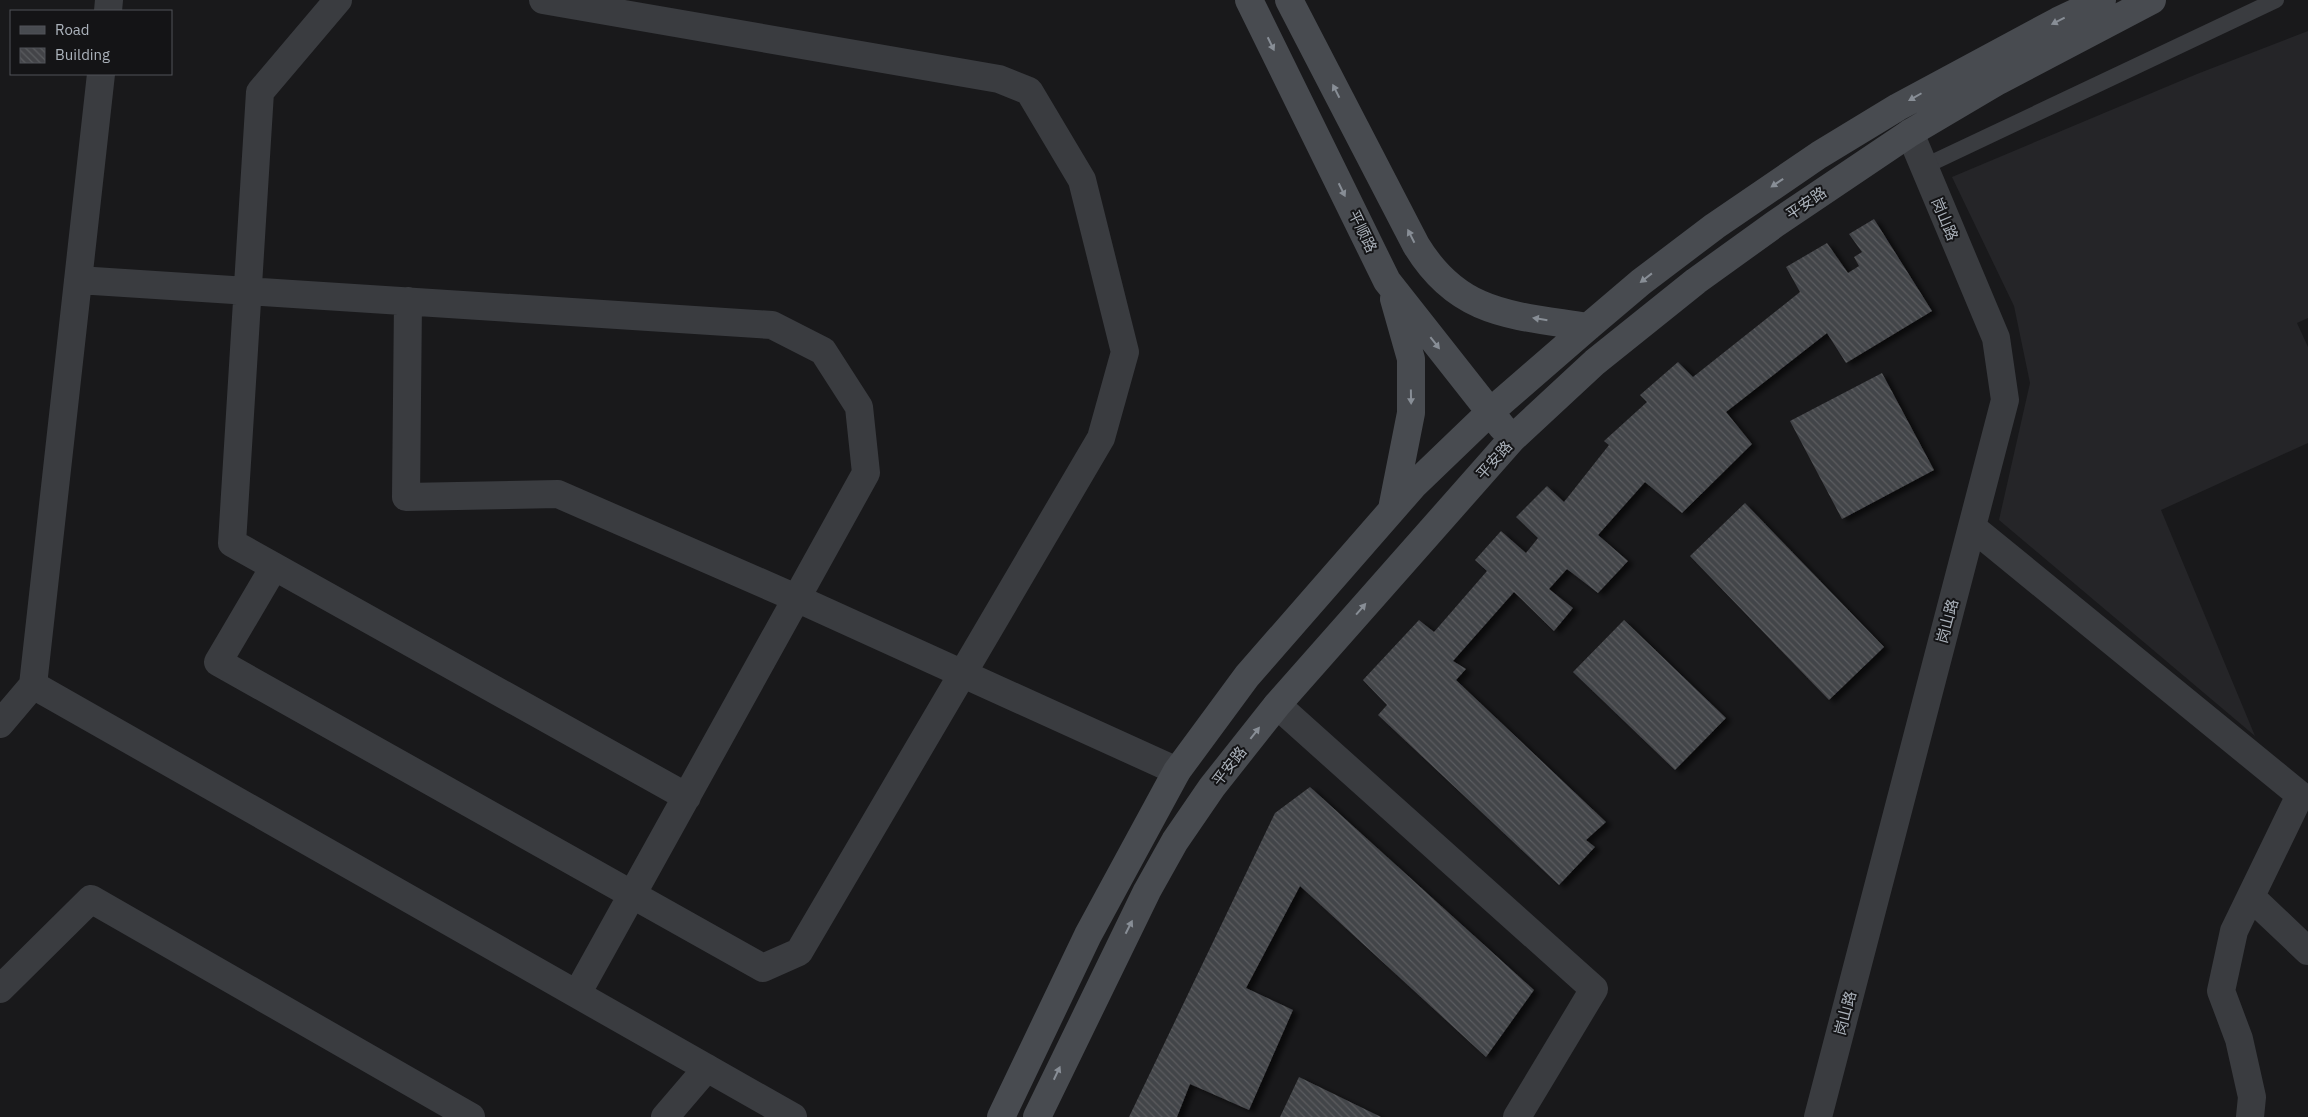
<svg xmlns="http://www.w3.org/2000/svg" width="2308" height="1117" font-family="'IBM Plex Sans','Noto Sans SC',sans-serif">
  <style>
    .built { fill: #252528 }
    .building { fill: url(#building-back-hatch); filter: url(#shadow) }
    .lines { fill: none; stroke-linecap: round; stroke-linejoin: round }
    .lane { stroke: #3a3c40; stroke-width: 16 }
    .street { stroke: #3a3c40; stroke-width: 28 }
    .secondary { stroke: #484b50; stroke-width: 28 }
    .oneway { fill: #888e96 }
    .labels { text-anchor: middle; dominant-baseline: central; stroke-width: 4; stroke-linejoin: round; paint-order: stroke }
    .street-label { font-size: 15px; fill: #abb2bb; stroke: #141416 }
  </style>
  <defs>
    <pattern id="building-back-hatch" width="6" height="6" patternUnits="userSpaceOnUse" patternTransform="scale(1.25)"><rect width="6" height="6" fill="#434448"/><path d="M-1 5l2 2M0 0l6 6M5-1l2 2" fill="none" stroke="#5b5d60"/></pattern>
    <filter id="shadow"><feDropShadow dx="5.5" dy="3" stdDeviation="2.5" flood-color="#0009"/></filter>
  </defs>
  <rect width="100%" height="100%" fill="#19191b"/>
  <path class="built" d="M 2308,31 L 2308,318 L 2297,323 L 2308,347 L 2308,443 L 2161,510 L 2255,736 L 1999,520 L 2030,383 L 2014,306 L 1952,177 L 2197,74 Z"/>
  <path class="building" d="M 1874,219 L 1932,311 L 1846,363 L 1827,333 L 1726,412 L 1752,444 L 1682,513 L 1645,482 L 1598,535 L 1628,561 L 1598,593 L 1567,569 L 1549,589 L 1573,608 L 1554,631 L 1514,592 L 1453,661 L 1466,669 L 1456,680 L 1606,822 L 1586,840 L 1595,847 L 1559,885 L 1378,715 L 1387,705 L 1363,680 L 1419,620 L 1434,632 L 1487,571 L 1475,560 L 1501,531 L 1526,553 L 1538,538 L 1516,517 L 1547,486 L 1564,502 L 1609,445 L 1604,441 L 1647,402 L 1640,395 L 1678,362 L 1693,377 L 1800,292 L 1786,267 L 1827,243 L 1848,273 L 1859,266 L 1854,257 L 1862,252 L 1849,234 Z
    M 1882,373 L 1934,470 L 1842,519 L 1790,421 Z
    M 1745,503 L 1884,647 L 1829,700 L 1690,556 Z
    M 1624,620 L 1726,718 L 1675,770 L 1573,672 Z
    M 1310,787 L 1534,990 L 1486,1057 L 1300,886 L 1246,988 L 1293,1010 L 1249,1110 L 1190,1084 L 1177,1117 L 1129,1117 L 1275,813 Z
    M 1299,1077 L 1381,1117 L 1280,1117 Z"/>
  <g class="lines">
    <path class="lane" d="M 1923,167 L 2276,0"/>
    <path class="street" d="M 338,0 L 260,92 L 232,543 L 687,797
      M 108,11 L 109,0
      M 78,280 L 772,325 L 823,351 L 859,407 L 866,473 L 577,994
      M 408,301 L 406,497 L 558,494 L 796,598 L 1177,771
      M 1972,527 L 2300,795 L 2234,931 L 2221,991 L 2239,1039 L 2252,1097 L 2250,1117
      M 274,567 L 218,662 L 763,968 L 799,952 L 1101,438 L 1125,352 L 1082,180 L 1029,91 L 999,79 L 543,0
      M 33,685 L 793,1117
      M 1277,705 L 1594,989 L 1517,1117
      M 0,724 L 33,685 L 101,74
      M 2251,897 L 2308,951
      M 0,989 L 91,899 L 471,1117
      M 665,1117 L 707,1068
      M 1818,1117 L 2005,400 L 1996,338 L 1910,133"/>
    <path class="secondary" d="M 1249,0 L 1387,281 L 1502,427
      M 1289,0 L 1416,245 C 1459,316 1513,315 1588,327
      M 1392,509 L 1411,413 L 1411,359 L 1394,299
      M 1001,1117 L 1088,935 L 1177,771 L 1247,676 L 1413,486 L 1490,412 L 1588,327 L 1641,282 L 1715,226 L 1819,155 L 1898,107 L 2058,21 L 2102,0
      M 1037,1117 L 1147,891 L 1175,841 L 1212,787 L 1277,705 L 1512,439 L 1595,362 L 1696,281 L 1775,224 L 1910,133 L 1998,81 L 2152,0"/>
  </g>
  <defs><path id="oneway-solid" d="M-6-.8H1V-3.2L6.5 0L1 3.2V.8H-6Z" transform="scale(1.25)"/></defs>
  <g class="oneway">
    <use href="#oneway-solid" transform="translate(2058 21) rotate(153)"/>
    <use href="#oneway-solid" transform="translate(1271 44) rotate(64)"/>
    <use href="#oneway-solid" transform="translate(1336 91) rotate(-117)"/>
    <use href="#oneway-solid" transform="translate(1915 97) rotate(150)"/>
    <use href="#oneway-solid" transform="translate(1777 183) rotate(146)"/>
    <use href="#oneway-solid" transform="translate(1342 190) rotate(64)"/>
    <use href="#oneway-solid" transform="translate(1411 236) rotate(-117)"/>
    <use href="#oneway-solid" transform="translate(1646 278) rotate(142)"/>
    <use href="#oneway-solid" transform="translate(1540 319) rotate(-171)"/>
    <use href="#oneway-solid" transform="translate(1435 343) rotate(52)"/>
    <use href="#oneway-solid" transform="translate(1411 397) rotate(89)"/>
    <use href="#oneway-solid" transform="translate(1361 609) rotate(-49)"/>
    <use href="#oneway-solid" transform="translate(1255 733) rotate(-52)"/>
    <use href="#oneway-solid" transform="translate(1129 927) rotate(-63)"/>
    <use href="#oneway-solid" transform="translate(1057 1073) rotate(-65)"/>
  </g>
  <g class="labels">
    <g class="street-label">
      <text transform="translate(1806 203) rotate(-34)">平安路</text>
      <text transform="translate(1945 219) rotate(67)">岗山路</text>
      <text transform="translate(1363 231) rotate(64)">平顺路</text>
      <text transform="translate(1494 460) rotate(-48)">平安路</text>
      <text transform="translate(1947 621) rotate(-75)">岗山路</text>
      <text transform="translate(1229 766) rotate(-52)">平安路</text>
      <text transform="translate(1845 1013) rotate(-75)">岗山路</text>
    </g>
  </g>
  <rect x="10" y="10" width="162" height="65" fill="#141416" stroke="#505358"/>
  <rect x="20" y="26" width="25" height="8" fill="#484b50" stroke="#505358"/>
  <text x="55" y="35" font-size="15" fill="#abb2bb">Road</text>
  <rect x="20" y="48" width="25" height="15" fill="url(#building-back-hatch)" stroke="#505358"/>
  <text x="55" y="60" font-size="15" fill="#abb2bb">Building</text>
</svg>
